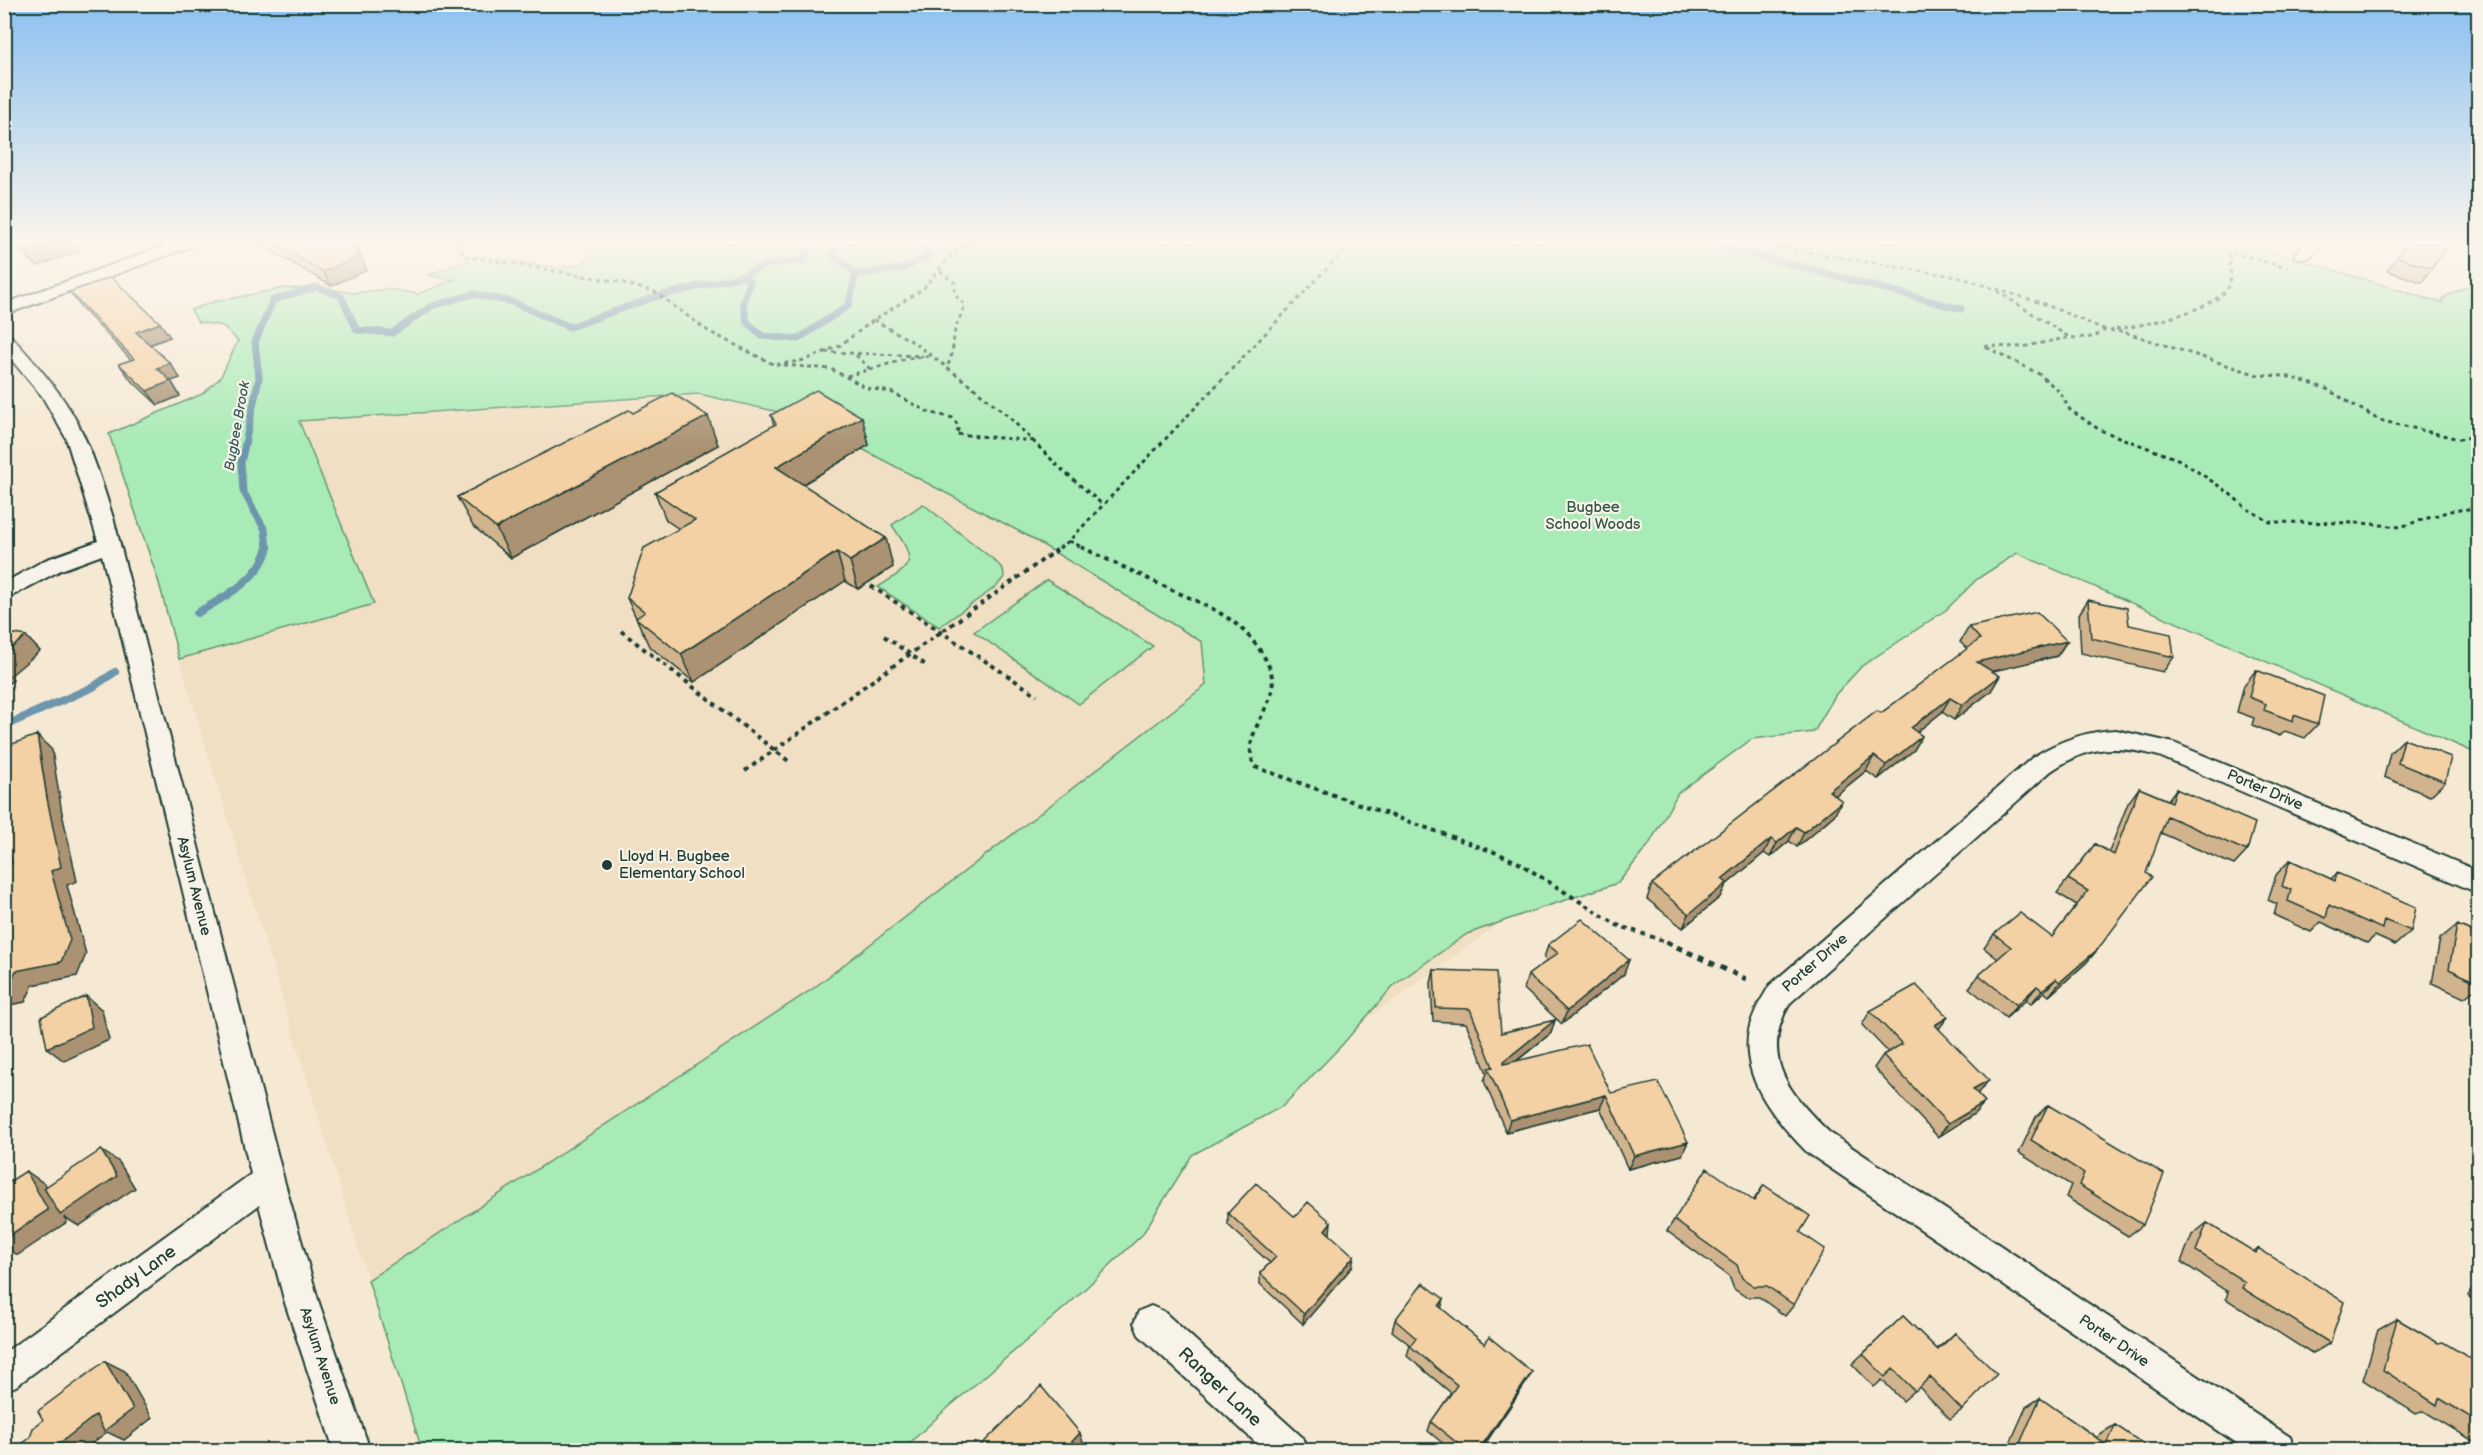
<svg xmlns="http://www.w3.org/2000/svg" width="2483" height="1455" font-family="'Balsamiq Sans',sans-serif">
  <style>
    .built { fill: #f1dfc3 }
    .green { fill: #a8ebb6; stroke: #649475; stroke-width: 1.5 }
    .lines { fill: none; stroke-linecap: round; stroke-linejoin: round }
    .stream-far1 { stroke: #6d96ad; stroke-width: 7 }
    .stream { stroke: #6d96ad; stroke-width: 8 }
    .street-casing { stroke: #1f3d34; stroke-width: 4 }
    .path-far2 { stroke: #1f3d34; stroke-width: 3; stroke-dasharray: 4 4; stroke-linecap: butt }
    .path-far1 { stroke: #1f3d34; stroke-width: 4; stroke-dasharray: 4.5 4.5; stroke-linecap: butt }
    .path { stroke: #1f3d34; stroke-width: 5; stroke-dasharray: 6 6; stroke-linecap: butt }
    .street { fill: #f7f3e8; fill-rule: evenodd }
    .wall { fill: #d1b48d; stroke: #1f3d34; stroke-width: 1.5 }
    .shaded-wall { fill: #aa9273; stroke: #1f3d34; stroke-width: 1.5 }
    .building { fill: #f3d1a4; stroke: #1f3d34; stroke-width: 1.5 }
    .poi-dot { fill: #1f3d34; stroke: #f7f3e8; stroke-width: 2 }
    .labels { text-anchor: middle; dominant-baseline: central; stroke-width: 4.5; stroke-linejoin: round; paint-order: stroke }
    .far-water-label { font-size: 14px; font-style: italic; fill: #395b5c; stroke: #f7f3e8 }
    .park-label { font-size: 15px; fill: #345748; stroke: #f7f3e8 }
    .street-label { font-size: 15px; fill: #1f3d34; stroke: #f7f3e8 }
    .poi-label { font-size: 15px; fill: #1f3d34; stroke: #f7f3e8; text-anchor: start }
    .near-street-label { font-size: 18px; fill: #1f3d34; stroke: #f7f3e8 }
  </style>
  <rect width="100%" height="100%" fill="#f6e9d4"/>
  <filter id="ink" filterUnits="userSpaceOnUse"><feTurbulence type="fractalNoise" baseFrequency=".0167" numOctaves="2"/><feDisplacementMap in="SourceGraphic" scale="12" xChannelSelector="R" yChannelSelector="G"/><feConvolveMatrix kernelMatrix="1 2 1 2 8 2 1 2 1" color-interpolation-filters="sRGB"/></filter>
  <g filter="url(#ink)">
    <path class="built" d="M 619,316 L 1609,844 L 1288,1077 L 375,1276 L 368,1280 L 179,659 L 185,658 L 130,480 L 366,327 Z"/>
    <path class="green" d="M 602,243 L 2244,243 L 2442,303 L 2444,297 L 2469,286 L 2478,269 L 2478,754 L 2017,553 L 1977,579 L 1946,610 L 1862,666 L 1836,694 L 1814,732 L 1752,739 L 1678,793 L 1648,846 L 1618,883 L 1529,912 L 1467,934 L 1394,985 L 1342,1045 L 1283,1106 L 1192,1155 L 1142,1235 L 1070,1303 L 942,1413 L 902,1450 L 422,1450 L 368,1280 L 811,990 L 1206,685 L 1202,642 L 1028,536 L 801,417 L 699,394 L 299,421 L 374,604 L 179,659 L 159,583 L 109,434 L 202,394 L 220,378 L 238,341 L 223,326 L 198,322 L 191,310 L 213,302 L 285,288 L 331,289 L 353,293 L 388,289 L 418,294 L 454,280 L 428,275 L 479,256 L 559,268 L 583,264 Z
      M 923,504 L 994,560 L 1003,569 L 1004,577 L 997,586 L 939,627 L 878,587 C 915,564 917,562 892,525 Z
      M 1047,580 L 1153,646 L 1079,704 L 974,632 Z"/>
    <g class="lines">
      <path class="stream-far1" d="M 836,243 L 834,255 L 856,274
        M 1710,243 L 1961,309
        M 742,276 L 764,265 L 805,260 L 810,243
        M 267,548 L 265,530 L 243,491 L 241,463 L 259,378 L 255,342 L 273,300 L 316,287 L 341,296 L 357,330 L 392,333 L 432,306 L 473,294 L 512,302 L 570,327 L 655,297 L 742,276 L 750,282 L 743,303 L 747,322 L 762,336 L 798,339 L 848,306 L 856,274 L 902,269 L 928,256 L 919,243"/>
      <path class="stream" d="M 197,613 C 224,597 260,580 268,547
        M 4,726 L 93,687 L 115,672"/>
      <defs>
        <path id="street" d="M 172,243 L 195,243 L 193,246 L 4,315 L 4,304 Z
          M 2305,243 L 2323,243 L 2308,258 L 2296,258 L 2294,255 Z
          M 4,334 L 10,335 C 35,363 61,391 78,424 C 94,455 104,489 114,521 L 284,1180 L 319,1303 L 370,1450 L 334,1450 L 285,1303 L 259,1205 L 16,1386 L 4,1391 L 4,1353 L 251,1174 L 102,555 L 61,570 L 4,600 L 4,583 L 45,560 L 98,541 L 66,438 L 42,396 L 4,351 Z
          M 2116,730 L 2174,743 L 2478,871 L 2478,893 L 2159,756 C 2115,745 2089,745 2051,771 L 1790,1003 C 1758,1057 1790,1095 1830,1133 L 2290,1437 L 2295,1450 L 2247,1450 L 1808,1153 C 1778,1123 1743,1083 1748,1036 C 1750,1018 1760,1001 1770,985 L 2033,757 C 2059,741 2085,731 2116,730 Z
          M 1151,1306 L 1163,1311 L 1302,1437 L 1307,1450 L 1264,1450 L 1139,1335 L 1134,1323 L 1139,1311 Z"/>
      </defs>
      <use href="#street" class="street-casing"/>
      <path class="path-far2" d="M 455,243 L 466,256 L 620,282 L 655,292 L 708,331 L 775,365 L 805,360 L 839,346 L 874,320 L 923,289 L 949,257 L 965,245 L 973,243
        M 1753,243 L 1958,277 L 2044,304 L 2106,330
        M 940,271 L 955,283 L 955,295 L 965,305 L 955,329 L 952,354 L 947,368
        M 1997,291 L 2069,337
        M 874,320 L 913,342 L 969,384 L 1007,415 L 1060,468 L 1103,505
        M 2116,329 C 2142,326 2213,311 2228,288 C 2234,278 2228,263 2230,252 L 2287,268
        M 825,352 L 923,356
        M 856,355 L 870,369
        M 784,365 L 831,369 L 867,388 L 891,392 L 928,412 L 953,418 L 959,427 L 956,434 L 1035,441
        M 847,376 L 909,358 L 931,356
        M 2478,436 L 2459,439 L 2379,420 L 2325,388 L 2286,376 L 2258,375 L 2124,332 L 2105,330 L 2094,337 L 2066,338 L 2022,347 L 1984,346 L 2039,374 L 2059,391 L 2070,410 L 2100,430 L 2180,460 L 2228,492 L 2246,508 L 2270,522 L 2362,523 L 2400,527 L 2450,511 L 2478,508
        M 1069,541 L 1084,548
        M 1059,548 L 1069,541 L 1351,243"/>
      <path class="path-far1" d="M 1081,547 C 1111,561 1142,576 1172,590 C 1194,600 1217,609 1236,624 C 1253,638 1277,667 1272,690 C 1266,717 1241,739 1255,767 L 1497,853 L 1519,863 L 1617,925 L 1670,943
        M 871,586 L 1037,695
        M 621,631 L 791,763
        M 884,636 L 927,666
        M 745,771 L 1061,547"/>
      <path class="path" d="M 1666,942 L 1746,979"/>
      <use href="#street" class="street"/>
    </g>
    <path class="wall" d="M 6,243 L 75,243 L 80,251 L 37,266 L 16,248 L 13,249 Z
      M 259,243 L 351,243 L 355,245 L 367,270 L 331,286 Z
      M 2447,246 L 2422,282 L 2387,271 L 2397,257 Z
      M 70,292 L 170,337 L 150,345 L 180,378 L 171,381 L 180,396 L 158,405 L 130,379 L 119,364 L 131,360 L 80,306 Z
      M 633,413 L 718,445 L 511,558 L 473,526 L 457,497 Z
      M 771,415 L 862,417 L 869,445 L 803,484 L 893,567 L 858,589 L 845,581 L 694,682 L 649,646 L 627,598 L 679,529 L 666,520 L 655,492 L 774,426 Z
      M 2088,600 L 2129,625 L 2174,657 L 2163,672 L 2081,653 L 2079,614 Z
      M 1969,627 L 2067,641 L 2057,656 L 1992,671 L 1991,691 L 1954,720 L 1942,712 L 1917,732 L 1922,736 L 1914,750 L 1878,779 L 1866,771 L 1835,796 L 1842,801 L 1834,815 L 1797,847 L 1789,841 L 1770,857 L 1764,853 L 1726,885 L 1720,897 L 1683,928 L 1647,899 L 1652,884 L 1967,649 L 1960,642 Z
      M 2256,670 L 2318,724 L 2305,738 L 2285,731 L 2280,736 L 2252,725 L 2254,718 L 2237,712 L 2244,685 Z
      M 2404,739 L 2445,782 L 2430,796 L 2384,777 L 2390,753 Z
      M 2139,788 L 2168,800 L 2176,789 L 2247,851 L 2234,865 L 2161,833 L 2098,949 L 2086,963 L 2049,996 L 2044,992 L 2031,1004 L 2026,1000 L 2006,1018 L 1969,988 L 1979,975 L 1998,959 L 1984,948 L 1994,934 L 2052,937 L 2077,905 L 2057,893 L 2095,844 L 2109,852 L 2128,803 Z
      M 2290,860 L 2331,879 L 2337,873 L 2411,931 L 2395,945 L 2375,936 L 2367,943 L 2321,922 L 2311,932 L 2274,915 L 2277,904 L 2268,900 L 2276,875 Z
      M 2457,925 L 2478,934 L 2478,994 L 2473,991 L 2464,998 L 2432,983 L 2440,939 Z
      M 1548,945 L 1624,974 L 1562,1024 L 1524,989 L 1528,975 L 1547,961 L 1544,958 Z
      M 1434,970 L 1501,1033 L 1555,1020 L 1551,1033 L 1517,1061 L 1611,1093 L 1682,1155 L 1628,1169 L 1600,1108 L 1506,1132 L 1484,1081 L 1487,1073 L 1466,1023 L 1433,1021 L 1431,983 Z
      M 1870,1011 L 1939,1029 L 1977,1093 L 1985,1102 L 1974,1114 L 1938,1137 L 1874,1068 L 1883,1055 L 1888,1052 L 1862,1025 Z
      M 2048,1105 L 2143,1225 L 2128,1236 L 2066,1197 L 2071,1185 L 2019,1153 L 2036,1117 Z
      M 1764,1185 L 1800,1232 L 1794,1305 L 1785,1316 L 1759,1297 L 1746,1297 L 1734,1289 L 1729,1276 L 1667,1231 L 1674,1220 L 1753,1201 Z
      M 1228,1213 L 1295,1217 L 1329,1234 L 1352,1267 L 1303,1324 L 1260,1284 L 1260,1273 L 1270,1263 L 1228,1225 Z
      M 2207,1223 L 2253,1252 L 2258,1248 L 2330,1343 L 2312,1354 L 2226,1299 L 2228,1292 L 2181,1262 L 2192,1235 Z
      M 2478,1278 L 2478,1304 L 2468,1296 Z
      M 1444,1299 L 1441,1309 L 1485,1344 L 1532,1372 L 1527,1381 L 1481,1450 L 1451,1450 L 1428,1431 L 1431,1422 L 1451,1393 L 1407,1356 L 1410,1345 L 1392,1331 L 1395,1320 Z
      M 1903,1316 L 1937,1349 L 1955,1333 L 1962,1410 L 1950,1419 L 1919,1387 L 1903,1401 L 1882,1380 L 1874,1387 L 1852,1364 Z
      M 2397,1319 L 2438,1343 L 2478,1363 L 2478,1444 L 2424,1411 L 2416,1414 L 2363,1380 L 2378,1330 Z
      M 2040,1398 L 2098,1438 L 2100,1434 L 2115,1425 L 2152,1450 L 2007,1450 L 2026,1407 Z"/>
    <path class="shaded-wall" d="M 9,243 L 13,243 L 16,248 L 13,249 Z
      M 53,243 L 75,243 L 80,251 L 37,266 L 27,252 Z
      M 355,245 L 367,270 L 331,286 L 323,272 L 351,247 Z
      M 160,323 L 170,337 L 146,346 L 136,332 Z
      M 170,363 L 180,378 L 171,381 L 180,396 L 158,405 L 147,391 L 157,368 Z
      M 708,416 L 718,445 L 511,558 L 496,528 Z
      M 862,417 L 869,445 L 785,495 L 776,467 Z
      M 886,538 L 893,567 L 858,589 L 850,561 Z
      M 837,552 L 845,581 L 694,682 L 681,654 Z
      M 26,636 L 40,651 L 10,676 L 13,680 L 4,687 L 4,654 Z
      M 2067,641 L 2057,656 L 1969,677 L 1977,662 Z
      M 2000,676 L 1991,691 L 1954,720 L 1962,705 Z
      M 1950,698 L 1942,712 L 1903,743 L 1911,728 Z
      M 37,735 L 52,750 L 62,813 L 77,881 L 67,885 L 86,954 L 77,976 L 33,985 L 25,1002 L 4,1006 L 4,989 L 51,871 L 47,798 Z
      M 1922,736 L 1914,750 L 1878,779 L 1886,765 Z
      M 1874,756 L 1866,771 L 1822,806 L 1829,791 Z
      M 1842,801 L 1834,815 L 1797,847 L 1804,832 Z
      M 1796,827 L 1789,841 L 1770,857 L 1777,843 Z
      M 1771,839 L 1764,853 L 1726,885 L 1720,897 L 1683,928 L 1689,914 L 1722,879 Z
      M 2098,949 L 2086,963 L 2049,996 L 2060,982 Z
      M 1629,960 L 1624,974 L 1562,1024 L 1567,1011 Z
      M 2056,979 L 2044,992 L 2031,1004 L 2042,990 Z
      M 2037,986 L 2026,1000 L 2006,1018 L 2017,1005 Z
      M 86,996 L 102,1010 L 109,1040 L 64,1061 L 47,1048 Z
      M 1948,1017 L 1938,1030 L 1935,1025 Z
      M 1555,1020 L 1551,1033 L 1500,1074 L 1504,1061 Z
      M 1989,1080 L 1978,1093 L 1962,1102 L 1973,1089 Z
      M 1606,1095 L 1600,1108 L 1506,1132 L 1510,1120 Z
      M 1985,1102 L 1974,1114 L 1938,1137 L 1948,1124 Z
      M 1688,1142 L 1682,1155 L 1628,1169 L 1634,1156 Z
      M 101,1150 L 119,1162 L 135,1188 L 79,1226 L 64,1217 L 67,1222 L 18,1255 L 4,1248 L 4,1239 L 26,1171 L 45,1184 L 62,1213 Z
      M 1331,1222 L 1330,1234 L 1325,1230 Z
      M 1354,1256 L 1352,1267 L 1303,1324 L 1304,1314 Z
      M 105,1361 L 125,1371 L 152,1418 L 124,1440 L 107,1432 L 83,1450 L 51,1450 Z
      M 1532,1372 L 1527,1381 L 1481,1450 L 1479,1450 Z
      M 1080,1433 L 1083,1442 L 1075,1450 L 1069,1450 L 1068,1446 Z"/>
    <path class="building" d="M 16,243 L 53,243 L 27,252 Z
      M 274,243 L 351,243 L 355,245 L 351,247 L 358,251 L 354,253 L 360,256 L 323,272 Z
      M 2406,243 L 2449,243 L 2432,268 L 2397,257 Z
      M 111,277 L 160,323 L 136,332 L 170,363 L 157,368 L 171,381 L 147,391 L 119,364 L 134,359 L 70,292 Z
      M 816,390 L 862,417 L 776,467 L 886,538 L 850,561 L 837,552 L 681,654 L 636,618 L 645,612 L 627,598 L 644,548 L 695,520 L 655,492 L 776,424 L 771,415 Z
      M 672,393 L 708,416 L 496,528 L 457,497 L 629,410 L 633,413 Z
      M 2088,600 L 2127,608 L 2129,625 L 2171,634 L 2174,657 L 2091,638 Z
      M 2037,612 L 2067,641 L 1977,662 L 2000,676 L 1962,705 L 1950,698 L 1911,728 L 1922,736 L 1886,765 L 1874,756 L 1829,791 L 1842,801 L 1804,832 L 1796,827 L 1777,843 L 1771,839 L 1722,879 L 1727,883 L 1689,914 L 1652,884 L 1877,711 L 1881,713 L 1980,639 L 1969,627 Z
      M 4,632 L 26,636 L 4,654 Z
      M 2256,670 L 2324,696 L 2318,724 L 2294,715 L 2293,721 L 2264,710 L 2266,704 L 2249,697 Z
      M 37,735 L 47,798 L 61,867 L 51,871 L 70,940 L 61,962 L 16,971 L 7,988 L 4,989 L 4,867 L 12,864 L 4,828 L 4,747 Z
      M 2404,739 L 2451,757 L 2445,782 L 2398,763 Z
      M 2139,788 L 2172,802 L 2176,789 L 2255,823 L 2247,851 L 2167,816 L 2146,873 L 2152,877 L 2098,949 L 2060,982 L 2056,979 L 2042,990 L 2037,986 L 2017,1005 L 1979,975 L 2011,947 L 1994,934 L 2020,913 L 2052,937 L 2088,891 L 2068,879 L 2095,844 L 2114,855 Z
      M 2290,860 L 2335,881 L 2337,873 L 2416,907 L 2411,931 L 2384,920 L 2382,929 L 2329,905 L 2326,918 L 2288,901 L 2291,890 L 2282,886 Z
      M 1582,919 L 1629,960 L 1567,1011 L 1528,975 L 1558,953 L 1548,945 Z
      M 2457,925 L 2478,934 L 2478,983 L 2449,969 Z
      M 1434,970 L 1496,972 L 1501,1033 L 1555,1020 L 1504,1061 L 1504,1064 L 1587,1044 L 1611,1093 L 1658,1082 L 1688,1142 L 1634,1156 L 1606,1095 L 1510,1120 L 1488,1068 L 1493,1067 L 1470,1009 L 1436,1008 Z
      M 1916,985 L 1948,1017 L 1935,1025 L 1989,1080 L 1973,1089 L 1985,1102 L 1948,1124 L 1883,1055 L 1902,1044 L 1870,1011 Z
      M 86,996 L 92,1027 L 47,1048 L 41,1017 Z
      M 2048,1105 L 2164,1174 L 2143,1225 L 2079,1185 L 2084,1173 L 2031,1140 Z
      M 101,1150 L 117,1176 L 60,1215 L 44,1188 Z
      M 1707,1168 L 1754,1201 L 1764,1185 L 1810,1216 L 1800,1232 L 1825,1249 L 1794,1305 L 1767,1286 L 1754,1286 L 1742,1278 L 1737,1265 L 1674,1220 Z
      M 26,1171 L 48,1210 L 4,1239 L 4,1185 Z
      M 1256,1183 L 1295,1217 L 1308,1202 L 1331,1222 L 1325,1230 L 1354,1256 L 1304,1314 L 1260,1273 L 1276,1257 L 1228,1213 Z
      M 2207,1223 L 2256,1253 L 2258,1248 L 2344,1302 L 2330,1343 L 2242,1288 L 2245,1282 L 2196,1251 Z
      M 1423,1283 L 1444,1299 L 1439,1306 L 1485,1344 L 1489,1337 L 1532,1372 L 1479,1450 L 1466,1450 L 1431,1422 L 1457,1385 L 1410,1346 L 1416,1338 L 1395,1320 Z
      M 1903,1316 L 1938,1350 L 1955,1333 L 1997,1374 L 1962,1410 L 1930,1377 L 1915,1391 L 1893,1369 L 1885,1377 L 1863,1354 Z
      M 2397,1319 L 2438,1343 L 2443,1342 L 2478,1363 L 2478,1422 L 2439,1398 L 2437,1405 L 2383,1370 Z
      M 105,1361 L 133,1409 L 104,1431 L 96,1415 L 51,1450 L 13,1450 L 30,1438 L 33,1428 L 43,1420 L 38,1411 Z
      M 1041,1386 L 1080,1433 L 1068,1446 L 1072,1450 L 976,1450 Z
      M 2040,1398 L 2107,1445 L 2115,1425 L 2152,1450 L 2017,1450 Z"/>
  </g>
  <linearGradient id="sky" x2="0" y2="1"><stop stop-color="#8bc0f1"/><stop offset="0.54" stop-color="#fbf5ec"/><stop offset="1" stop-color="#fbf5ec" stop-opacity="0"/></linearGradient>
  <rect width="2483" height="447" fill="url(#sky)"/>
  <circle class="poi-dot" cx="607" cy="865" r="6"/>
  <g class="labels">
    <g class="far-water-label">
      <text transform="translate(237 426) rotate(-80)">Bugbee Brook</text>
    </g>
    <g class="park-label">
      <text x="1593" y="507">Bugbee<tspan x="1593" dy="17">School Woods</tspan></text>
    </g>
    <g class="street-label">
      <text transform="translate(2265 790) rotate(23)">Porter Drive</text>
      <text transform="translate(194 886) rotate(76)">Asylum Avenue</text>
      <text transform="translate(1815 963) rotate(-41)">Porter Drive</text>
      <text transform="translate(2114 1341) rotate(34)">Porter Drive</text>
      <text transform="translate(320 1356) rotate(72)">Asylum Avenue</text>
    </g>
    <g class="poi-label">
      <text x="619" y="856">Lloyd H. Bugbee<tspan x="619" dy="17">Elementary School</tspan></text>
    </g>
    <g class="near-street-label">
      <text transform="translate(136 1277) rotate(-36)">Shady Lane</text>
      <text transform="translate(1220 1387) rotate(43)">Ranger Lane</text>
    </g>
  </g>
  <rect width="2483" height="1455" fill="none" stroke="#f7f3e8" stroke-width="24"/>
  <rect x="12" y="12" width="2459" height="1431" fill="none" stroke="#1f3d34" stroke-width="2" filter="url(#ink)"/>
</svg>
